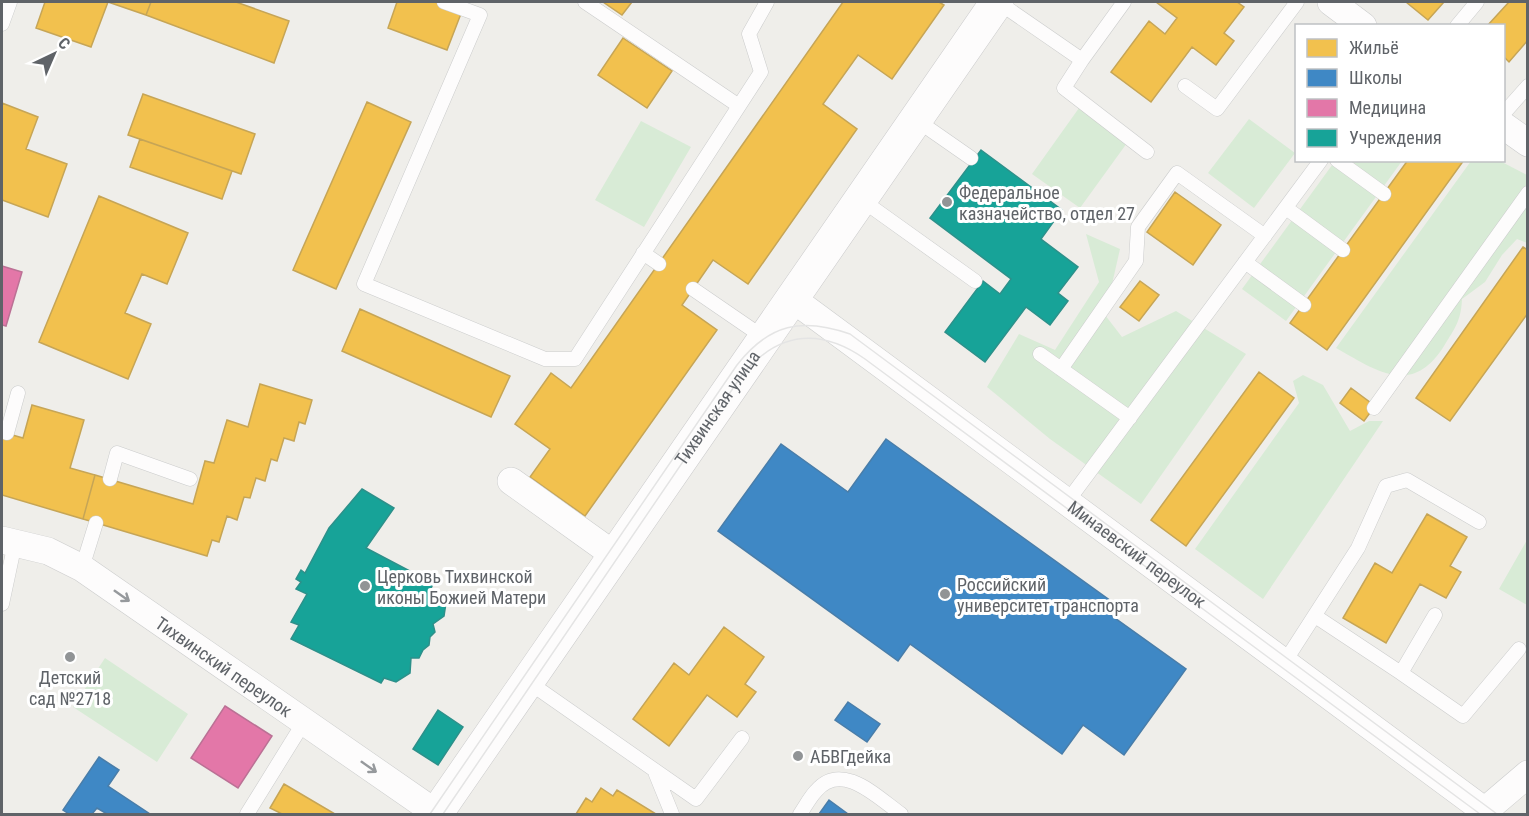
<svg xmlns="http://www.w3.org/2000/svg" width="1529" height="816" font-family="'Roboto Condensed',sans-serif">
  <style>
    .green { fill: #d8ebd6 }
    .homes { fill: #f2c14e; stroke: #c6a556; stroke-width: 1.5 }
    .schools { fill: #3f88c5; stroke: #497da9; stroke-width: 1.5 }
    .health { fill: #e377a8; stroke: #bb7195; stroke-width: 1.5 }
    .public { fill: #17a398; stroke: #2d908a; stroke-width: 1.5 }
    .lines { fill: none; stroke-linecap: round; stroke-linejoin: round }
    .lane-casing { stroke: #cbcccc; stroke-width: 15 }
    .street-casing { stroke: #cbcccc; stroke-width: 28 }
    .secondary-casing { stroke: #cacacb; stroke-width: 34 }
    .lane { stroke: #fdfcfc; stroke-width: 14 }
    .street { stroke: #fdfcfc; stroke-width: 27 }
    .secondary { stroke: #fdfcfc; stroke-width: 33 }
    .tram { stroke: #e4e4e4; stroke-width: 1.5 }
    .oneway { stroke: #96999c }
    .poi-dot { fill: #919496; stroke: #fff; stroke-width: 2 }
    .labels { text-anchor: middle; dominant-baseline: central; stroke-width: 6; stroke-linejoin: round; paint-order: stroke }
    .poi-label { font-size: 18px; fill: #5f6368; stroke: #fff; text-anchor: start }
    .street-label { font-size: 18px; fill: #5f6368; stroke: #fff }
  </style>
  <rect width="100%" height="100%" fill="#efeeea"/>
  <path class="green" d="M 1079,108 L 1127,143 L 1080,208 L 1032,174 Z
    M 1249,119 L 1295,153 L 1254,208 L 1208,173 Z
    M 641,121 L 691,147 L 644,227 L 595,200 Z
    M 1335,161 L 1402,161 L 1286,321 L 1242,289 Z
    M 1471,161 L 1500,161 L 1527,175 L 1527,243 L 1517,239 L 1502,255 L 1485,282 L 1462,299 C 1461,321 1455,328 1444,346 C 1412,397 1377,371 1336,348 Z
    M 1086,234 L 1120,249 L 1105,315 L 1122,337 L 1176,311 L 1246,354 L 1141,504 L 1050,439 L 987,387 L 1019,334 L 1055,350 L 1099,282 Z
    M 1303,375 L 1323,385 L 1350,431 L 1369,421 L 1383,421 L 1263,599 L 1195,549 L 1299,403 L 1293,381 Z
    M 1527,540 L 1527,605 L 1499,589 Z
    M 105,658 L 188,714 L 157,762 L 73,707 Z"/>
  <path class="homes" d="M 45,2 L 151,2 L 146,15 L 108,2 L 91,47 L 36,28 Z
    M 151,2 L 236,2 L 289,21 L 274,63 L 146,15 Z
    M 397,2 L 435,2 L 462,11 L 447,50 L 388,28 Z
    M 603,2 L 632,2 L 622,15 Z
    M 843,2 L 939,2 L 944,5 L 892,79 L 858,55 L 823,104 L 857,129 L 748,284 L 713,260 L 682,305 L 717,330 L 585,516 L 530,477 L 550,449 L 515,424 L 551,373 L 571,388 Z
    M 1156,2 L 1237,2 L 1244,7 L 1224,33 L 1234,41 L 1216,65 L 1192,47 L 1151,102 L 1111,72 L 1149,21 L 1165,34 L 1177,18 Z
    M 1406,2 L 1444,2 L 1428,20 Z
    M 1509,2 L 1528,2 L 1528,40 L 1509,62 L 1504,57 L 1504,26 L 1487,26 Z
    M 623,38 L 672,71 L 647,108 L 598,75 Z
    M 143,94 L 255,134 L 241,174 L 128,135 Z
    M 367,102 L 411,122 L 336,289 L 293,270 Z
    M 2,103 L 38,117 L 26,149 L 67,164 L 48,217 L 2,200 Z
    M 140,139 L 232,171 L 222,199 L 130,167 Z
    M 1408,160 L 1464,160 L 1327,350 L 1290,323 Z
    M 1175,192 L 1221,225 L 1193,265 L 1147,232 Z
    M 99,196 L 188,233 L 167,284 L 142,274 L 125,313 L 151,324 L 128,379 L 39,342 Z
    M 1523,247 L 1528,250 L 1528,313 L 1450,421 L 1416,398 Z
    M 1140,281 L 1159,295 L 1139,321 L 1120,307 Z
    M 360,309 L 510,376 L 491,417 L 342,351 Z
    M 1259,372 L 1294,398 L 1186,546 L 1151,520 Z
    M 260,384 L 312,400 L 305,424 L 299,422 L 294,441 L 284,438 L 277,461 L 271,459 L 265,481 L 256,478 L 250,498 L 244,497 L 237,520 L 227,516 L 219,542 L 212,540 L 207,556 L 83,519 L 95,475 L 193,504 L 205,461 L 214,463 L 227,420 L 248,427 Z
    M 1351,388 L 1375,406 L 1364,421 L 1340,403 Z
    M 32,405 L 84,420 L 70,468 L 95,475 L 83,519 L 2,495 L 2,432 L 23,438 Z
    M 1427,514 L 1467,537 L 1450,566 L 1461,572 L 1446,598 L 1420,584 L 1386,643 L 1343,618 L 1375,563 L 1392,573 Z
    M 724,627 L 764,657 L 745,684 L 756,692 L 737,717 L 707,695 L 669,746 L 633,719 L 674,663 L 689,675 Z
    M 284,784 L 335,814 L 282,814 L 270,808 Z
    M 601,788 L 613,796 L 617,790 L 656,814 L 576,814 L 586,798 L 592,802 Z"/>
  <path class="schools" d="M 886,439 L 1115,604 L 1108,613 L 1186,669 L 1124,755 L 1083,725 L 1062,754 L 910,644 L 898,661 L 718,531 L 781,444 L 848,492 Z
    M 848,702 L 880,724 L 867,742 L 835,720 Z
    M 99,757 L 119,770 L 108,786 L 150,814 L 107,814 L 97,808 L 92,814 L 69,814 L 63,810 Z
    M 829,800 L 848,814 L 819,814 Z"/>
  <path class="health" d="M 2,266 L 22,272 L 6,326 L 2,325 Z
    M 225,706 L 272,736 L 238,788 L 191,758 Z"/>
  <path class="public" d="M 981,150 L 1062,210 L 1041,239 L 1078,267 L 1058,293 L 1068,301 L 1050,325 L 1026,307 L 985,362 L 945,332 L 983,281 L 1000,294 L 1011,279 L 930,218 Z
    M 362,489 L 394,508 L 366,548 L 423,578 L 427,572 L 437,577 L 431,588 L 441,594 L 446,603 L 444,616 L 433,624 L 435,632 L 430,637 L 429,645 L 423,650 L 419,658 L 411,658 L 410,673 L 396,682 L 384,678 L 381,683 L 291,639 L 299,625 L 291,622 L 307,594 L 296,589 L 301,582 L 296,579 L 301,570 L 305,573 L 329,528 Z
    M 438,710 L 463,727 L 438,765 L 413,749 Z"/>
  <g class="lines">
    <defs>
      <path id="lane" d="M 444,2 L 480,15 L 364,284 L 545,359 L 575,359 L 761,72 L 749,34 L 767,2
        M 585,2 L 739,106
        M 998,2 L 1082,60 L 1124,2
        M 2,24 L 10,2
        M 1457,26 L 1477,2
        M 1082,60 L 1064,88 L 1147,152
        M 1185,86 L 1217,109 L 1297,2
        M 1504,113 L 1528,86
        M 915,119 L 971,158
        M 1337,160 L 1384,194
        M 859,198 L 975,281
        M 1286,208 L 1343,250
        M 643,253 L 659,264
        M 1245,262 L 1304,305
        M 693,289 L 763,337
        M 1040,354 L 1130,418
        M 1061,369 L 1136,261 L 1138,227 L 1177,173 L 1265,236
        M 1374,408 L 1528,193
        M 7,433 L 18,393
        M 110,479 L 117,453 L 190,479
        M 1067,502 L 1321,160
        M 82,568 L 96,523
        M 2,604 L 15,543
        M 1315,616 L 1401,673 L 1435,615
        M 1284,663 L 1358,548 L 1386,486 L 1407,480 L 1479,522
        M 1401,673 L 1463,716 L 1519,649
        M 527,681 L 696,799 L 742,738
        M 655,772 L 672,814
        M 247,814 L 304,722
        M 800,814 C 805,807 810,797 816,791 C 842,760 878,798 901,814"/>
      <g id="street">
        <path d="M 1331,2 L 1363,26"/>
        <path d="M 1504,126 L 1528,143"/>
        <path id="s1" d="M 790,297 L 1489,814"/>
        <path d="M 511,481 L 613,554"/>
        <path id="s2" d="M 2,540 L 48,551 L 82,568 L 436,813"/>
        <path d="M 1481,814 L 1528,774"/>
      </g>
      <g id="secondary">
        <path id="s3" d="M 436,814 L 997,2"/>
      </g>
    </defs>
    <use href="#lane" class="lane-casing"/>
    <use href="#street" class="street-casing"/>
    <use href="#secondary" class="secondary-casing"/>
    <use href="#lane" class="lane"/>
    <use href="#street" class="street"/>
    <use href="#secondary" class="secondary"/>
    <path class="tram" d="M 430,814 L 737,365 C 769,324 802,317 850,334 L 1497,814
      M 443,814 L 742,375 C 778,332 819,327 865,359 L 1480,814"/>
  </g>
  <defs><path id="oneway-shaft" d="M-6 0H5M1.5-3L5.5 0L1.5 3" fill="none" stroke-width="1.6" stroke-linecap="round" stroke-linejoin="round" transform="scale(1.5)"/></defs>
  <g class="oneway">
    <use href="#oneway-shaft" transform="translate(122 596) rotate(35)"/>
    <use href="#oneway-shaft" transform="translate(369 767) rotate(35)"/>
  </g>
  <g class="poi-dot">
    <circle cx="947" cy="202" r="6"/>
    <circle cx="365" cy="586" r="6"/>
    <circle cx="945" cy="594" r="6"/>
    <circle cx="70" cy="657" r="6"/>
    <circle cx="798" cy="756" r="6"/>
  </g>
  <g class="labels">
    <g class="poi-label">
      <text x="959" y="192">Федеральное<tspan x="959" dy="21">казначейство, отдел 27</tspan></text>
      <text x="377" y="576">Церковь Тихвинской<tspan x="377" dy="21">иконы Божией Матери</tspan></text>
      <text x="957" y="584">Российский<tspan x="957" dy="21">университет транспорта</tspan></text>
      <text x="70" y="677" text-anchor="middle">Детский<tspan x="70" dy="21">сад №2718</tspan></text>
      <text x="810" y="756">АБВГдейка</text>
    </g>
    <g class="street-label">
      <text stroke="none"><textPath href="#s3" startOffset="494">Тихвинская улица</textPath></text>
      <text stroke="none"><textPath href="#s1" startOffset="432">Минаевский переулок</textPath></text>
      <text stroke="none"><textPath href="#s2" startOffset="258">Тихвинский переулок</textPath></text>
    </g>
  </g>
  <rect width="1529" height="816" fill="none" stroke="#5f6368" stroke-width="6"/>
  <rect x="1295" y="24" width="210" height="138" fill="#ffffff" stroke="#bfc1c3" stroke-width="1.5"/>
  <rect x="1307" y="39" width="30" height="18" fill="#f2c14e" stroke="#bfc1c3" stroke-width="1.5"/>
  <text x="1349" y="54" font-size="18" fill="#5f6368">Жильё</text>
  <rect x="1307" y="69" width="30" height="18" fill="#3f88c5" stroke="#bfc1c3" stroke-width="1.5"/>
  <text x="1349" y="84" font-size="18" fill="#5f6368">Школы</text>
  <rect x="1307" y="99" width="30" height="18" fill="#e377a8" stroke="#bfc1c3" stroke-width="1.5"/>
  <text x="1349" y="114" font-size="18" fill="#5f6368">Медицина</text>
  <rect x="1307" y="129" width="30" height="18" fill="#17a398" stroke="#bfc1c3" stroke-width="1.5"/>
  <text x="1349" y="144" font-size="18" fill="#5f6368">Учреждения</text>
  <g transform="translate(54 54) rotate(44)" stroke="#ffffff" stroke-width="4.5" paint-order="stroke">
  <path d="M0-4.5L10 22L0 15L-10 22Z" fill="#5f6368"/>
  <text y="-9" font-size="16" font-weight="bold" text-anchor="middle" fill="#5f6368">С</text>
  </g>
</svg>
